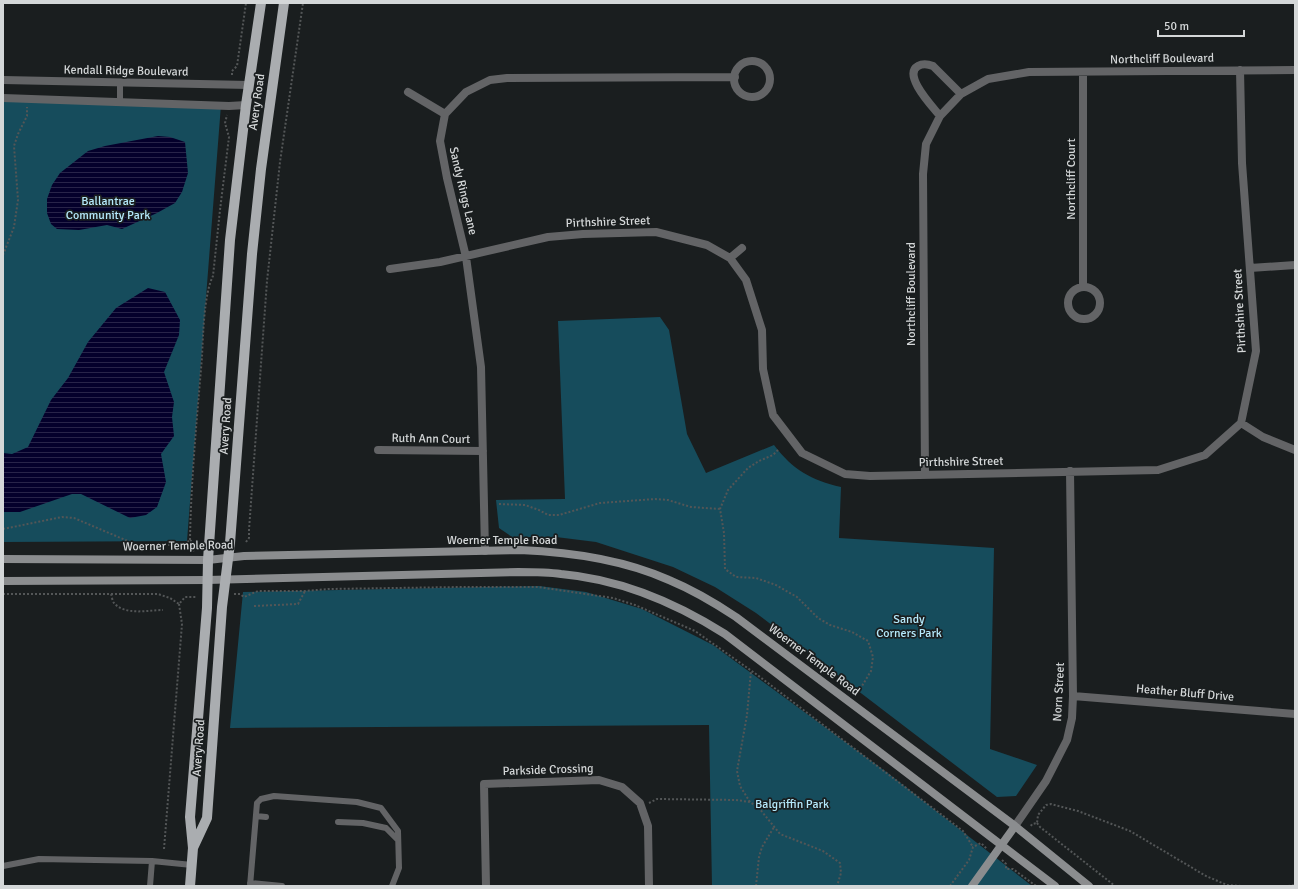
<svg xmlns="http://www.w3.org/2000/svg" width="1298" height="889" font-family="Signika,sans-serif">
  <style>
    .green { fill: #164c5c }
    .water { fill: url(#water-rules) }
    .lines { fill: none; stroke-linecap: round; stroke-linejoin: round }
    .path { stroke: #535657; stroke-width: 2; stroke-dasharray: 2 2; stroke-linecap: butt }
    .lane { stroke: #636466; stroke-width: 6 }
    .street { stroke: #636466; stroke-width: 8 }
    .secondary { stroke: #8b8d8f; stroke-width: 8 }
    .primary { stroke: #aaadb0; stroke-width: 10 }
    .labels { text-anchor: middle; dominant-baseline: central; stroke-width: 3.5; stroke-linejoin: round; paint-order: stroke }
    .street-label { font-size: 12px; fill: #d4d7d8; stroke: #1a1e1f }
    .park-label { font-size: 12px; fill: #b5e9fb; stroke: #1a1e1f }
  </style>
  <defs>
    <pattern id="water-rules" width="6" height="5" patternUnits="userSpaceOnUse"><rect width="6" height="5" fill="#04002b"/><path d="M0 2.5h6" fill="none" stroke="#282449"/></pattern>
  </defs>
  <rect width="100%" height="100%" fill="#1a1e1f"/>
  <path class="green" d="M 3,98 L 221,105 L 187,541 L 3,542 Z
    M 660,317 L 669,330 L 687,434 L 706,473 L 774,445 C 793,470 811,480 841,487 L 839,538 L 994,548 L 990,749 L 1037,765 L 1016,796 L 997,797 L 756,613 L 715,587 L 673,567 L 596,542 L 556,537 L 512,537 L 499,528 L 496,500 L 565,499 L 558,321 Z
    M 539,586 L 586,592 L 642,609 L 713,645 L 889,774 L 1032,886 L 712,886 L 709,725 L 230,728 L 243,592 Z"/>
  <path class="water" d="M 158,136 L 170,137 L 185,142 L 188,173 L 182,192 L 175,203 L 157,213 L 122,229 L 107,225 L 79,230 L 57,229 L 51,224 L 47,213 L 47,199 L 52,185 L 60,173 L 88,151 L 105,146 Z
    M 148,288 L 165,292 L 180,320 L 179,335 L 164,372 L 174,402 L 172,417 L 174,436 L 161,454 L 166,482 L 157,507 L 146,515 L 130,518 L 81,494 L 72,494 L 20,512 L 3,512 L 3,453 L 12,454 L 28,447 L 51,400 L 68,378 L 88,342 L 116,308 Z"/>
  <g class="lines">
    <path class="path" d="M 232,75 L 232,71 L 237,66 L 246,3
      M 3,255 L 14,227 L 18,200 L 14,146 L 18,134 L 27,116 L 27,107
      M 778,450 L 773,455 L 759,461 L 748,468 L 728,490 L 720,509 L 724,533 L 725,569 L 736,577 L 756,578 L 776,585 L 797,597 L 818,618 L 830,625 L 852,632 L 868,641 L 873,657 L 871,671 L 859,691
      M 499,504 L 525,505 L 539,510 L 548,515 L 559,515 L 600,503 L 655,499 L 668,500 L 691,507 L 720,509
      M 3,529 L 62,517 L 74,518 L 137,545 L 183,545 L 190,540
      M 190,540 C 191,479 197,418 202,357 C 203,336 204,293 213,276 L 220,210 L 229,137 L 225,123 L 227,115
      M 190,540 L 195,544 L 193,552
      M 246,542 L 249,538 L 249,530 L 267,281 L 280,162 L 303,3
      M 3,594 L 158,594 L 170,598 L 179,604 L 185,597 L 197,597
      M 111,594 C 112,596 112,601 114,603 C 125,616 149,610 163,610
      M 234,594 L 240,594 L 244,597 L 258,591 L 305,591 L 329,589 L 460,587 L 538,587 L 613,598 L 635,605 L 695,631 L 756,674 L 963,831 L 973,847
      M 254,606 L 298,604 L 305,591
      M 750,802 L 740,786 L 737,771 L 747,715 L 751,671
      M 649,803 L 657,799 L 736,800 L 750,802 L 759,808 L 780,834 L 823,851 L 840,863 L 841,873 L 837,886
      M 1037,823 L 1040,827 L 1115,886
      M 1031,826 L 1032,824 L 1037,823 L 1038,815 L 1046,805 L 1051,804 L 1078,811 L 1130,831 L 1206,876 L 1227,885 L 1241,886
      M 164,849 L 182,624 L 179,604
      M 1002,860 L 1006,864 L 1006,869 L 1013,869 L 1036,886
      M 756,886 L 759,857 L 762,847 L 774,827
      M 950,886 L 969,860 L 973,847 L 981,843 L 987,849
      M 1288,886 L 1295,885"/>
    <path class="lane" d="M 120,102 L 120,83
      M 256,816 L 266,817
      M 338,822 L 363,823 L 386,828 L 398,840
      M 3,866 L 39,859 L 152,861 L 192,865
      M 250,883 L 282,886
      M 150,886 L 152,861
      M 250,886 L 257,803 L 261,799 L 274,796 L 357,802 L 381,808 L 398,831 L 399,868 L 392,886"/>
    <path class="street" d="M734 79a18 18 0 1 1 36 0a18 18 0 1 1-36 0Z
      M 1083,72 L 1083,287
      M 3,80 L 249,85
      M 408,92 L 445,114
      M 3,98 L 229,106 L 246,105
      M 940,116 C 933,107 902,75 918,66 C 923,63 928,64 933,66 L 961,94
      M 730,258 L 742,248
      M 1250,268 L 1295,265
      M 390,269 L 440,262 L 548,237 L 583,234 L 656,232 L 707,245 L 730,258 L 746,280 L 762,330 L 763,369 L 773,415 L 802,453 L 845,474 L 870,476 L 1158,470 L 1205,455 L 1241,423 L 1256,351 L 1242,163 L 1240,70
      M1068 303a16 16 0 1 1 32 0a16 16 0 1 1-32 0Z
      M 1241,423 L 1263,437 L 1295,450
      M 378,450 L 483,451
      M 925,475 L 923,174 L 926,144 L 940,116 L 961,94 L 988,79 L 1029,72 L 1295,70
      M 485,551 L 481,367 L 466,257 L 447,178 L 440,141 L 445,114 L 466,92 L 490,80 L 507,78 L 735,77
      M 1073,696 L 1295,714
      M 1015,826 L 1046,781 L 1067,740 L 1072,718 L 1073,696 L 1070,471
      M 486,886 L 484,784 L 599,780 L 622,787 L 640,803 L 648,826 L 649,886"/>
    <path class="secondary" d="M 3,559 L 208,560 L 244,556 L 520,550 C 571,552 622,559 669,580 C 693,590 715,603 736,617 L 1015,826 L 1089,886
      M 3,581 L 207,580 L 518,572 C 532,572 547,572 561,574 C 619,579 676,603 725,634 L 1055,886
      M 972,886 L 1015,826"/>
    <path class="primary" d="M 193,848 L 207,818 L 222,607 L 230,543 L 252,254 L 261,169 L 284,3
      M 190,886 L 193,848 L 190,817 L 207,608 L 208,560 L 230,240 L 246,105 L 261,3"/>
  </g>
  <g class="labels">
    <g class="street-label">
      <text transform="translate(1162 59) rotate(-1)">Northcliff Boulevard</text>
      <text transform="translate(126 71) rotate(1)">Kendall Ridge Boulevard</text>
      <text transform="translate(257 102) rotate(-82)">Avery Road</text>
      <text transform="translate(1071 179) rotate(-90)">Northcliff Court</text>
      <text transform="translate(463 191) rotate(77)">Sandy Rings Lane</text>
      <text transform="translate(608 222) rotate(-2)">Pirthshire Street</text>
      <text transform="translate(911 294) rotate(-90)">Northcliff Boulevard</text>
      <text transform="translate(1240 311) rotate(-93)">Pirthshire Street</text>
      <text transform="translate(226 426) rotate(-86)">Avery Road</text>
      <text transform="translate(431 439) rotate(1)">Ruth Ann Court</text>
      <text transform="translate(961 462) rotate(-1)">Pirthshire Street</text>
      <text x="502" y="540">Woerner Temple Road</text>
      <text transform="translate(178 546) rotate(-1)">Woerner Temple Road</text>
      <text transform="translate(814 660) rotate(37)">Woerner Temple Road</text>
      <text transform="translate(1059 692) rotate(-87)">Norn Street</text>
      <text transform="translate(1185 693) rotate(5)">Heather Bluff Drive</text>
      <text transform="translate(199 748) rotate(-86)">Avery Road</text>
      <text transform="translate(548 770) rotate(-2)">Parkside Crossing</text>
    </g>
    <g class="park-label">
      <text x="108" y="201">Ballantrae<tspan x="108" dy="14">Community Park</tspan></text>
      <text x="909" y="619">Sandy<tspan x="909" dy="14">Corners Park</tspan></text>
      <text x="792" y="804">Balgriffin Park</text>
    </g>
  </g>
  <rect width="1298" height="889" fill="none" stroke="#d4d7d8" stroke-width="8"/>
  <path d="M1158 30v6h86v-6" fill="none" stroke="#d4d7d8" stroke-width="2"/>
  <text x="1164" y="30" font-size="12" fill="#d4d7d8" stroke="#1a1e1f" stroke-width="3" paint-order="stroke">50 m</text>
</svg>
